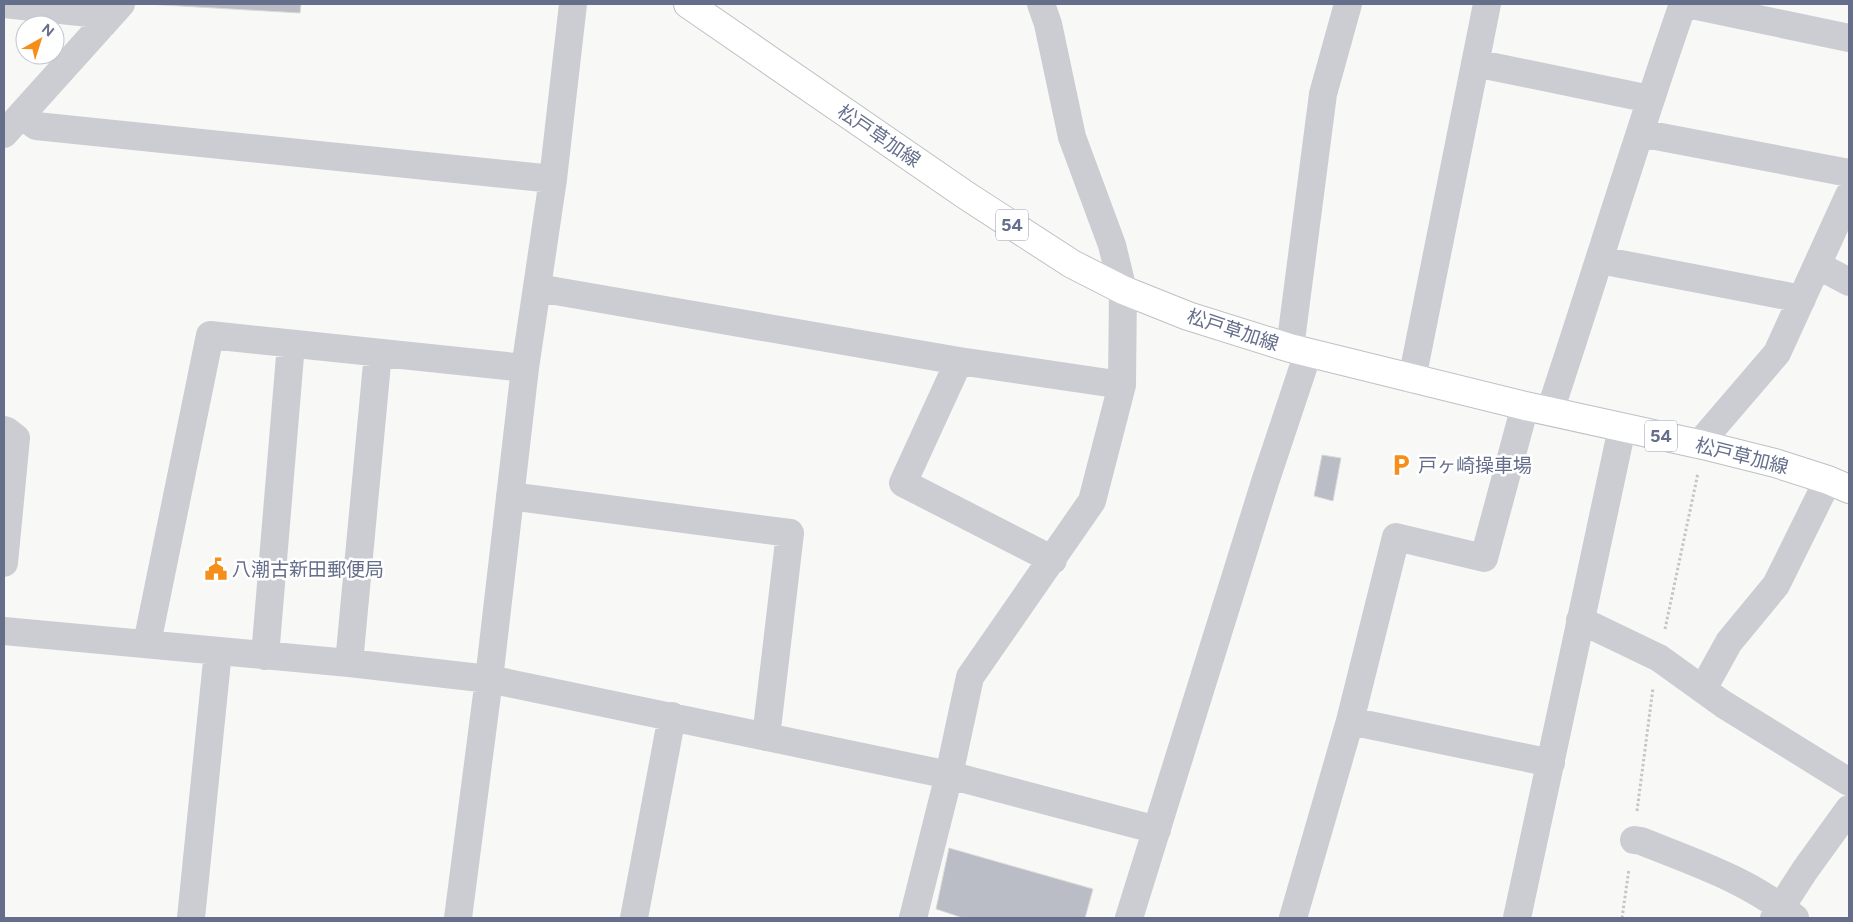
<svg xmlns="http://www.w3.org/2000/svg" width="1853" height="922" font-family="Figtree,'Noto Sans JP',sans-serif">
  <style>
    .building { fill: #babdc6; stroke: #dadbd8 }
    .lines { fill: none; stroke-linecap: round; stroke-linejoin: round }
    .major-casing { stroke: #bec0c5; stroke-width: 30 }
    .path { stroke: #c4c5c8; stroke-width: 3; stroke-dasharray: 2.5 2.5; stroke-linecap: butt }
    .minor { stroke: #cccdd2; stroke-width: 28 }
    .major { stroke: #fff; stroke-width: 28 }
    .labels { text-anchor: middle; dominant-baseline: central; stroke-width: 5; stroke-linejoin: round; paint-order: stroke }
    .shield { fill: #fff; stroke: #939aae; stroke-width: 1 }
    .shield-label { font-size: 18px; font-weight: bold; fill: #656e8b }
    .street-label { font-size: 19px; fill: #656e8b; stroke: #fff }
    .poi-label { font-size: 19px; fill: #656e8b; stroke: #fff; text-anchor: start }
  </style>
  <rect width="100%" height="100%" fill="#f8f9f6"/>
  <path class="building" d="M 145,4 L 301,4 L 300,13 Z
    M 1322,455 L 1341,458 L 1333,501 L 1314,496 Z
    M 949,848 L 1093,889 L 1085,918 L 963,918 L 936,909 Z"/>
  <g class="lines">
    <defs>
      <path id="major" d="M 688,4 L 967,196 L 1072,264 L 1123,290 L 1188,316 L 1290,348 L 1525,406 L 1703,445 L 1775,463 L 1828,480 L 1849,489"/>
    </defs>
    <use href="#major" class="major-casing"/>
    <path class="path" d="M 1665,629 L 1698,473
      M 1637,811 L 1653,688
      M 1622,918 L 1629,869"/>
    <path class="minor" d="M 4,4 L 89,13 L 103,24
      M 1687,4 L 1849,38
      M 1475,63 L 1650,99
      M 22,115 L 36,126 L 553,179
      M 1640,133 L 1849,173
      M 4,134 L 121,4
      M 1600,260 L 1802,299
      M 1817,265 L 1849,282
      M 538,288 L 959,361 L 1122,385
      M 1290,348 L 1323,94 L 1348,4
      M 959,361 L 903,483 L 1053,560
      M 1412,379 L 1487,4
      M 1550,411 C 1595,276 1636,139 1683,4
      M 4,430 L 7,431 L 16,438 L 4,563
      M 1699,444 L 1777,353 L 1849,195
      M 510,496 L 790,533 L 766,737
      M 1580,620 L 1659,658 L 1723,704 L 1849,782
      M 4,631 L 349,663 L 489,679 L 949,775 L 1157,830
      M 147,643 L 210,335 L 525,368
      M 265,656 L 291,344
      M 349,663 L 378,353
      M 1703,689 L 1729,642 L 1776,585 L 1828,480
      M 1350,721 L 1551,763
      M 1634,840 L 1641,841 C 1696,863 1748,880 1795,918
      M 191,918 L 218,651
      M 458,918 L 489,679 L 525,368 L 553,179 L 573,4
      M 634,918 L 672,716
      M 913,918 L 949,775 L 970,677 L 1092,501 L 1122,385 L 1123,290 L 1112,245 L 1072,137 L 1048,24 L 1041,4
      M 1129,918 L 1265,482 L 1308,353
      M 1293,918 L 1350,721 L 1396,537 L 1484,558 L 1525,406
      M 1517,918 L 1622,428
      M 1774,918 L 1805,870 L 1849,809"/>
    <use href="#major" class="major"/>
  </g>
  <defs>
    <symbol id="parking-bare" viewBox="-9 -9 18 18"><path d="M-3.5-5.5H1a3.5 3.5 0 0 1 0 7H-1V5.5H-3.5ZM-1-3.4V-.6H.8a1.4 1.4 0 0 0 0-2.8Z" fill="#f68f19" stroke="#fff" stroke-width="2.5" paint-order="stroke"/></symbol>
    <symbol id="civic-bare" viewBox="-9 -9 18 18"><path d="M-.6-6.5H3V-4.5H.6V-3L4-1V1h2V6H-6V1h2V-1L-.6-3ZM-1.2 2.5V6h2.4V2.5Z" fill="#f68f19" stroke="#fff" stroke-width="2.5" paint-order="stroke"/></symbol>
  </defs>
  <g fill-rule="evenodd">
    <use href="#parking-bare" x="1385" y="449" width="32" height="32"/>
    <use href="#civic-bare" x="200" y="553" width="32" height="32"/>
  </g>
  <g class="labels">
    <g class="shield">
      <rect x="996" y="209.5" width="32" height="31" rx="4"/>
      <rect x="1645" y="420.5" width="32" height="31" rx="4"/>
    </g>
    <g class="shield-label">
      <text x="1012" y="225">54</text>
      <text x="1661" y="436">54</text>
    </g>
    <g class="street-label">
      <text transform="translate(879 136) rotate(34)">松戸草加線</text>
      <text transform="translate(1233 330) rotate(18)">松戸草加線</text>
      <text transform="translate(1742 456) rotate(14)">松戸草加線</text>
    </g>
    <g class="poi-label">
      <text x="1418" y="465">戸ヶ崎操車場</text>
      <text x="232" y="569">八潮古新田郵便局</text>
    </g>
  </g>
  <rect width="1853" height="922" fill="none" stroke="#656e8b" stroke-width="10"/>
  <g transform="translate(40 40) rotate(39)"><circle r="24" fill="#ffffff" stroke="#c1c5d1"/>
  <path d="M0-4L9 19L0 12L-9 19Z" fill="#f68f19"/>
  <text y="-8" font-size="14" font-weight="bold" text-anchor="middle" fill="#656e8b">N</text>
  </g>
</svg>
